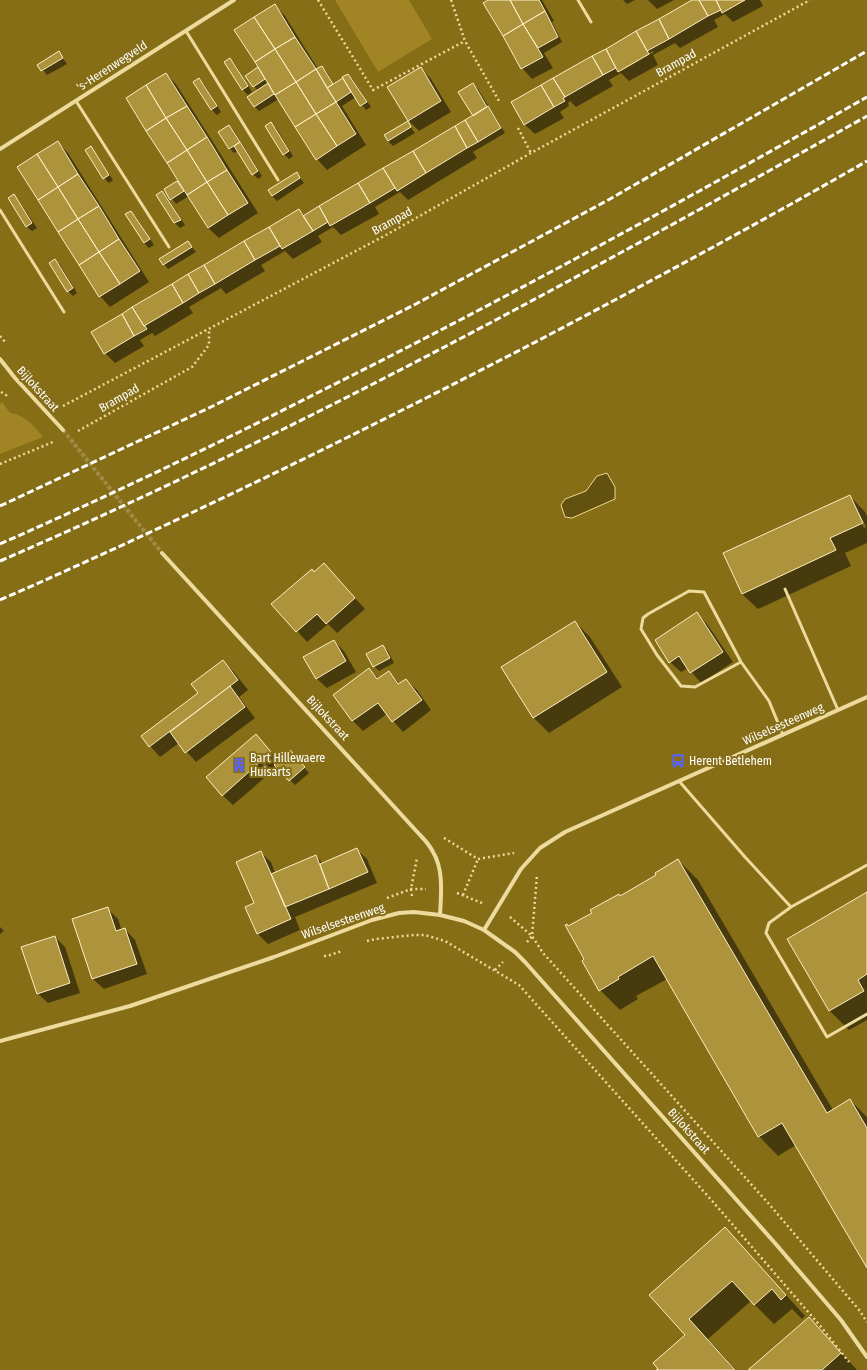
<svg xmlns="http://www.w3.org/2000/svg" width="867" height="1370" font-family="'Fira Sans Condensed',sans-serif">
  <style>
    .green { fill: #a18423 }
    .water { fill: #63520f; stroke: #f0d88f }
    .shadow { fill: #0007; fill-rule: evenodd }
    .building { fill: #ad943c; stroke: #faedc2 }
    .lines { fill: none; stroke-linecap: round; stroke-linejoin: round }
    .minor-tunnel { stroke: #9e8b45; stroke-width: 4; stroke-dasharray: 4 2; stroke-linecap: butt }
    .path { stroke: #edda9d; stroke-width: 2.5; stroke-dasharray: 2 3; stroke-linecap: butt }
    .service { stroke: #edda9d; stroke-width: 3 }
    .minor { stroke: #edda9d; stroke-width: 4 }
    .rail { stroke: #fff; stroke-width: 3; stroke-dasharray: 7 3; stroke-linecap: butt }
    .labels { text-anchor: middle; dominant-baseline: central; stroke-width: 4; stroke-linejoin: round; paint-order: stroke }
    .street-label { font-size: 12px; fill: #fff; stroke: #866e17 }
    .poi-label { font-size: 12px; fill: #fff; stroke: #866e17; text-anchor: start }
  </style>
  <rect width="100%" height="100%" fill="#866e17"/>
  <path class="green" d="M 335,0 L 409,0 L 432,39 L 378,72 Z
    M 2,402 L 10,413 C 24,414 34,426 43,437 L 0,454 L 0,404 Z"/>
  <path class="water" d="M 607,473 L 615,487 L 615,499 L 572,518 L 565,517 L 561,505 L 565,499 L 586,491 L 597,476 Z"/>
  <path class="shadow" d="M 490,0 L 542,0 L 554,21 L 552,22 L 562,42 L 544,53 L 553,68 L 532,79 L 522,68 Z
    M 623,0 L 635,0 L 627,4 Z
    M 648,0 L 674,0 L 657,9 Z
    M 694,0 L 760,0 L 763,6 L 733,22 L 725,14 L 714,20 L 718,27 L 680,48 L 675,43 L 653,55 L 658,65 L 629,81 L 621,73 L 609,80 L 613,86 L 576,107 L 570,101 L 568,103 L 569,106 L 560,112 L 564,118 L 535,134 L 524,124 ZM 653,51 L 654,52 L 621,71 L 621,69 Z
    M 274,5 L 285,16 L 318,69 L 322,67 L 327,72 L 334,85 L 348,75 L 353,80 L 371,107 L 366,110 L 356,97 L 342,106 L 366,145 L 327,170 L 317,159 L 279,99 L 259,111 L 254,106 L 258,91 L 246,76 L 262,72 Z
    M 59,53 L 67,64 L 47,75 L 39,65 Z
    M 230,59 L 235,64 L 252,92 L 248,95 L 243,90 L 226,62 Z
    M 421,68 L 431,79 L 451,112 L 419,131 L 408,120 Z
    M 166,74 L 176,84 L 258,213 L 219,238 L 208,228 L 189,196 L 176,204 L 165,190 L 177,182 L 182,186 Z
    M 199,79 L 204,84 L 221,112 L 217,115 L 212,110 L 194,82 Z
    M 473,84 L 478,89 L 505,133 L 473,152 L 477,158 L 408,200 L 400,192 L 375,207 L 379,214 L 341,235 L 333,227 L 318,236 L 322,242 L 293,259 L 285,251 L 261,265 L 265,271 L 226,294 L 221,288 L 189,307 L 193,313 L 155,336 L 152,333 L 140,340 L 144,346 L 115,363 L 105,353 L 174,284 L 299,210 L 305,216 L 383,169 L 386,172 L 474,116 Z
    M 407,122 L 415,133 L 393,146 L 388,141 Z
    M 271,124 L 276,128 L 293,156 L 289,159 L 284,154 Z
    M 229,126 L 234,131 L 262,176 L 258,179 L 253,174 L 238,151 L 234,153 L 229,148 Z
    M 57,142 L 68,153 L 149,282 L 110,307 L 100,296 L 18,167 Z
    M 90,147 L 95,152 L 113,180 L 109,183 L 104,178 Z
    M 296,173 L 304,183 L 277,201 L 272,196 Z
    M 162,192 L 167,197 L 185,225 L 180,228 L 175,223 L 158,195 Z
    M 14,196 L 19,201 L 37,228 L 32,231 L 27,227 L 10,199 Z
    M 131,212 L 136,217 L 154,245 L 149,248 L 144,243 Z
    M 188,242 L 196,252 L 168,269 L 164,264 Z
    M 55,260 L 60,265 L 77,293 L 73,296 L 68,291 Z
    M 850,496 L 865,512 L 867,516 L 867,543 L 845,553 L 851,566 L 758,609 L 742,594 L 724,554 ZM 857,513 L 859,513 L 866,527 L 864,528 Z
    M 324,564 L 365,609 L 337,633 L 328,624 L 307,642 L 273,604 Z
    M 697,614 L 707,624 L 733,662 L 701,683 L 688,668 L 681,672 L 670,662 L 656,640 Z
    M 575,622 L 590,637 L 622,687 L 549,733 L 534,718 L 502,668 Z
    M 334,641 L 344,651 L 356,672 L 327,688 L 316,678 Z
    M 383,647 L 388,651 L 394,663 L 379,671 L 374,666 Z
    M 223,662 L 234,672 L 248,690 L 239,697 L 255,718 L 196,762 L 179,743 L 160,757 L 142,737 L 200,693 Z
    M 369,669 L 379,679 L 388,672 L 400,684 L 406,680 L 417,690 L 431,710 L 403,732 L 387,714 L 363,731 L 353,721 L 334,696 Z
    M 256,736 L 279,761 L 295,757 L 309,773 L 295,785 L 277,767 L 233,805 L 222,795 Z
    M 356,849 L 367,859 L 377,883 L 295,917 L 300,930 L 268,944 L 258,934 L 246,907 L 255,903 L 260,852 L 271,862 L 275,873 L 316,856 L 323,864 Z
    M 678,860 L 698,880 L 833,1110 L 850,1100 L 867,1117 L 867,1266 L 796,1145 L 778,1156 L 759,1136 L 667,979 L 636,996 L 638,999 L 620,1010 L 600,990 L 568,927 L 621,897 L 657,875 Z
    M 867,894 L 867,1020 L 849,1030 L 830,1011 L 788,940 Z
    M 107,908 L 118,919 L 122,931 L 125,929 L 135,940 L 147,974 L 104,989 L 93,979 Z
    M 0,927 L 4,931 L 0,934 Z
    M 55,937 L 65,947 L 80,993 L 48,1003 L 37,993 Z
    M 744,1248 L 805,1316 L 802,1319 L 792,1309 L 774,1324 L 751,1301 L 708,1339 L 736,1370 L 658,1370 L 686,1335 L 650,1295 Z
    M 809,1318 L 857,1370 L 750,1370 Z"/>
  <path class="building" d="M 488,0 L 510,0 L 523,24 L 503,36 L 483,3 Z
    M 510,0 L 539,0 L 545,11 L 523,24 Z
    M 692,0 L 699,0 L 708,16 L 669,39 L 659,19 Z
    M 699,0 L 716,0 L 721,10 L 708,16 Z
    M 716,0 L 745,0 L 722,13 Z
    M 275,4 L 295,37 L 275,49 L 254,17 Z
    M 545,11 L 558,37 L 538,48 L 523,24 Z
    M 254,17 L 275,49 L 255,62 L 234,30 Z
    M 659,19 L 669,39 L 647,51 L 636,31 Z
    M 523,24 L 543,57 L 521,69 L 503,36 Z
    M 636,31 L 649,54 L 618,72 L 606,49 Z
    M 295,37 L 316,69 L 296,82 L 275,49 Z
    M 275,49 L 296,82 L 275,95 L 255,62 Z
    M 606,49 L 616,68 L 603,75 L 592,56 Z
    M 59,51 L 63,58 L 41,71 L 37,65 Z
    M 592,56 L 603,75 L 565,97 L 553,78 Z
    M 230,58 L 248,86 L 242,90 L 224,62 Z
    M 322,66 L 333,84 L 327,88 L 316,69 Z
    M 258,67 L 265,79 L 253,87 L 245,76 Z
    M 421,67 L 441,101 L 408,121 L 387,87 Z
    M 316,69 L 336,102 L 316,114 L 296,82 Z
    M 166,73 L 187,106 L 166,118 L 146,85 Z
    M 348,74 L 367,102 L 360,106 L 342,77 Z
    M 199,78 L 217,106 L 211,110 L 193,82 Z
    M 343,78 L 351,92 L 336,102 L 327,88 Z
    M 553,78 L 565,97 L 563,98 L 565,101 L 554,107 L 541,85 Z
    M 296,82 L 316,114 L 295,127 L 275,95 Z
    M 268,83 L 274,94 L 254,107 L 247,97 Z
    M 473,83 L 487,107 L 473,116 L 458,92 Z
    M 146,85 L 166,118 L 146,131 L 126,98 Z
    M 541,85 L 554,107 L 524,125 L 511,102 Z
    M 336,102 L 356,134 L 337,146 L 316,114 Z
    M 187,106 L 207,137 L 187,150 L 166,118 Z
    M 488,106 L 501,128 L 478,142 L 465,120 Z
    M 316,114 L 337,146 L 316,160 L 295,127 Z
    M 166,118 L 187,150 L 167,163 L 146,131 Z
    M 465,120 L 478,142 L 467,148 L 455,126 Z
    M 408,121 L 411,127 L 388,141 L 384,135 Z
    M 271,122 L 289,151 L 283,155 L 265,126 Z
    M 229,125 L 240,142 L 229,149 L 218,132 Z
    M 455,126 L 467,148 L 426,173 L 413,151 Z
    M 207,137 L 227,170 L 207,182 L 187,150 Z
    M 58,141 L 78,174 L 58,187 L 37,154 Z
    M 240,142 L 258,171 L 252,175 L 234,146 Z
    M 91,146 L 109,175 L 103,179 L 85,150 Z
    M 187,150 L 207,182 L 187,195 L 167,163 Z
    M 413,151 L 426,173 L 397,191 L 383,168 Z
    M 37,154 L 58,187 L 38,200 L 17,167 Z
    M 383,168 L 395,188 L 370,203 L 358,183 Z
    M 227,170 L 248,203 L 228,215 L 207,182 Z
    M 297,172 L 300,178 L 272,196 L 268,190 Z
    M 78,174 L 99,206 L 78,219 L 58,187 Z
    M 177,181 L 184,191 L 170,200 L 164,189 Z
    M 207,182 L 228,215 L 208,228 L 187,195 Z
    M 358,183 L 370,203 L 330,226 L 319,206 Z
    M 58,187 L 78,219 L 58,232 L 38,200 Z
    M 162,191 L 181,220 L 174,223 L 156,195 Z
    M 14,194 L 32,223 L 26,227 L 8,198 Z
    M 99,206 L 119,239 L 99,252 L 78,219 Z
    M 319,206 L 328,222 L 313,231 L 303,216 Z
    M 299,209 L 313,231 L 282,249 L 269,227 Z
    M 131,211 L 150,239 L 144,243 L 125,214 Z
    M 78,219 L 99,252 L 79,265 L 58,232 Z
    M 269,227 L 280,246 L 255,260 L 244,241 Z
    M 119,239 L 140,271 L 120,284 L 99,252 Z
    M 188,241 L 192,247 L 163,265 L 159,259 Z
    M 244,241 L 255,260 L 215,284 L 204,265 Z
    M 99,252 L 120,284 L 99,297 L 79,265 Z
    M 55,259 L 73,288 L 67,292 L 49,263 Z
    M 204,265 L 215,284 L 199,293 L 188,274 Z
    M 188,274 L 199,293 L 183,303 L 172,284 Z
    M 172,284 L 183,303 L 144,326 L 132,307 Z
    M 132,307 L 144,326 L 145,326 L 147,329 L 134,336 L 122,314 Z
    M 122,314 L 134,336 L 104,354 L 91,332 Z
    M 850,495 L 863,523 L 830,538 L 836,550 L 742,594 L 723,553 Z
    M 324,563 L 355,598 L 326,624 L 317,614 L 296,632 L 271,604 L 312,569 L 314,572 Z
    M 697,612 L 723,652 L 690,673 L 679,656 L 669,663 L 655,640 Z
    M 575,621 L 607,672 L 533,718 L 501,667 Z
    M 334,640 L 346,661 L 316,679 L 303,657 Z
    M 383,645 L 390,658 L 373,667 L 366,654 Z
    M 223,660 L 238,680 L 149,747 L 141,736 L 198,693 L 191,684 Z
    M 369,668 L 377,679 L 389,671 L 398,684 L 406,679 L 422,700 L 392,722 L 378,703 L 352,721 L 333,695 Z
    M 230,686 L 245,707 L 185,753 L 170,732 Z
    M 256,734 L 271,752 L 222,796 L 206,777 Z
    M 290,750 L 305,767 L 289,781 L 274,765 Z
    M 357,848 L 368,872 L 329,889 L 320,864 Z
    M 261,851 L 291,919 L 257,934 L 245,907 L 254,903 L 236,862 Z
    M 316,855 L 329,889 L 285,907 L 271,874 Z
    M 678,859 L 827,1113 L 850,1099 L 867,1128 L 867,1268 L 782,1123 L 758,1137 L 653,956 L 618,977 L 619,979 L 599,991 L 582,961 L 584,959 L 565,925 L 567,924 L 568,926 L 592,913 L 590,910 L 619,894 L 620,896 L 656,875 L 655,873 Z
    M 867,892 L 867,974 L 858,980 L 864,991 L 829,1011 L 787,939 Z
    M 108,907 L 116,931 L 125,928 L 137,964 L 92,979 L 72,919 Z
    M 55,936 L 70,983 L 37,994 L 21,947 Z
    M 725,1227 L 786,1295 L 781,1300 L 772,1289 L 754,1305 L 732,1281 L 689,1319 L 735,1370 L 656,1370 L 658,1369 L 653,1363 L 685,1335 L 649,1295 Z
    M 809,1317 L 841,1353 L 822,1370 L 748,1370 Z"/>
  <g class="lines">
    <path class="minor-tunnel" d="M 63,430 L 162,553"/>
    <path class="path" d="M 318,0 L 373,90 L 465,41
      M 451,0 L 465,41 L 499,101
      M 518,128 L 531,153
      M 0,336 L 6,343
      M 1,392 L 9,397
      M 63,406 L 386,235 L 531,153 L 810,0
      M 78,431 L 192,367 L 209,345 L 209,329
      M 0,464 L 53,442
      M 444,838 L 478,859 L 514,853
      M 457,893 L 482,903
      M 463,895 L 478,859
      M 412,896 L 411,889 L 417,858
      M 387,898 L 411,889 L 426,889
      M 510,917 L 532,936 L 543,953 L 769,1204 L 860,1311 L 867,1322
      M 367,941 L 376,939 L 414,935 L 425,935 L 445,941 L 519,985 L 714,1203 L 822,1328 L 849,1362
      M 527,942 L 532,936 L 537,875
      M 324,956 L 327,956 L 342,951
      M 495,970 L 503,962"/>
    <path class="service" d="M 578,0 L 591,22
      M 186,31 L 278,180
      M 76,101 L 169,247
      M 0,210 L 64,312
      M 785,589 L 838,710
      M 741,662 L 695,687 L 681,686 L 657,655 L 641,629 L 643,618 L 648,614 L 689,591 L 704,592 L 741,662 L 769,701 L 783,735
      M 679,781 L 745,857 L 791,907 L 867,865
      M 791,907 L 769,923 L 766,933 L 827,1037 L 867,1014"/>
    <path class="minor" d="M 0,149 L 234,0
      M 0,359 L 15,378 L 63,430
      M 162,553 L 420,835 C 425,840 430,846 433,852 C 444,870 441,895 440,915
      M 484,930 L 521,869 L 540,848 L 565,832 L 867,697
      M 0,1041 L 130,1006 L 274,957 L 372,920 L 399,913 L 414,912 L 440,915 L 464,921 L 484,930 L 515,952 L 525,962 L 774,1242 L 841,1320 L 867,1357"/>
    <path class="rail" d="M 0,506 L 213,406 L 414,305 L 610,199 L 867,51
      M 0,544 C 106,497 211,447 315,394 C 502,301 685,200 867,97
      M 0,561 C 298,432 584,275 867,116
      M 0,600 C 185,519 366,430 545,337 C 653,280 761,222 867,161"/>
  </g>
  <defs>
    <symbol id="bus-bare" viewBox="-9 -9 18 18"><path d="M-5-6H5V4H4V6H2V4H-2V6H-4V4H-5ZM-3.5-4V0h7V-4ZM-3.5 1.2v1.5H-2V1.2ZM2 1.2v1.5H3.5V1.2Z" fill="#5964ff" stroke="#866e17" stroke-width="2.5" paint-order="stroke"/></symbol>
    <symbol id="building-bare" viewBox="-9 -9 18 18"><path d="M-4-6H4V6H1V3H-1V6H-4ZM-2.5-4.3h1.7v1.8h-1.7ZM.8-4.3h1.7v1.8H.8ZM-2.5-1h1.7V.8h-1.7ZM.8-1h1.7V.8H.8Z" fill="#5964ff" stroke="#866e17" stroke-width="2.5" paint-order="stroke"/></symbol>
  </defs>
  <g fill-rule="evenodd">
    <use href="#bus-bare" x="668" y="751" width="20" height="20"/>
    <use href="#building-bare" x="229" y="755" width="20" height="20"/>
  </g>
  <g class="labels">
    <g class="street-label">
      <text transform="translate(676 63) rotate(-29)">Brampad</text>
      <text transform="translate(112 66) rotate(-33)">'s-Herenwegveld</text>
      <text transform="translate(392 221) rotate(-29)">Brampad</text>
      <text transform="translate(38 389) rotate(48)">Bijlokstraat</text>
      <text transform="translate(119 398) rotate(-30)">Brampad</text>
      <text transform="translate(328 718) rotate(47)">Bijlokstraat</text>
      <text transform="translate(783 724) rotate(-24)">Wilselsesteenweg</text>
      <text transform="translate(343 921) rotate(-19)">Wilselsesteenweg</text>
      <text transform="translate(689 1131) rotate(48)">Bijlokstraat</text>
    </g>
    <g class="poi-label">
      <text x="250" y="758">Bart Hillewaere<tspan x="250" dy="14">Huisarts</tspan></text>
      <text x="689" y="761">Herent Betlehem</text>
    </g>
  </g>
</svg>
